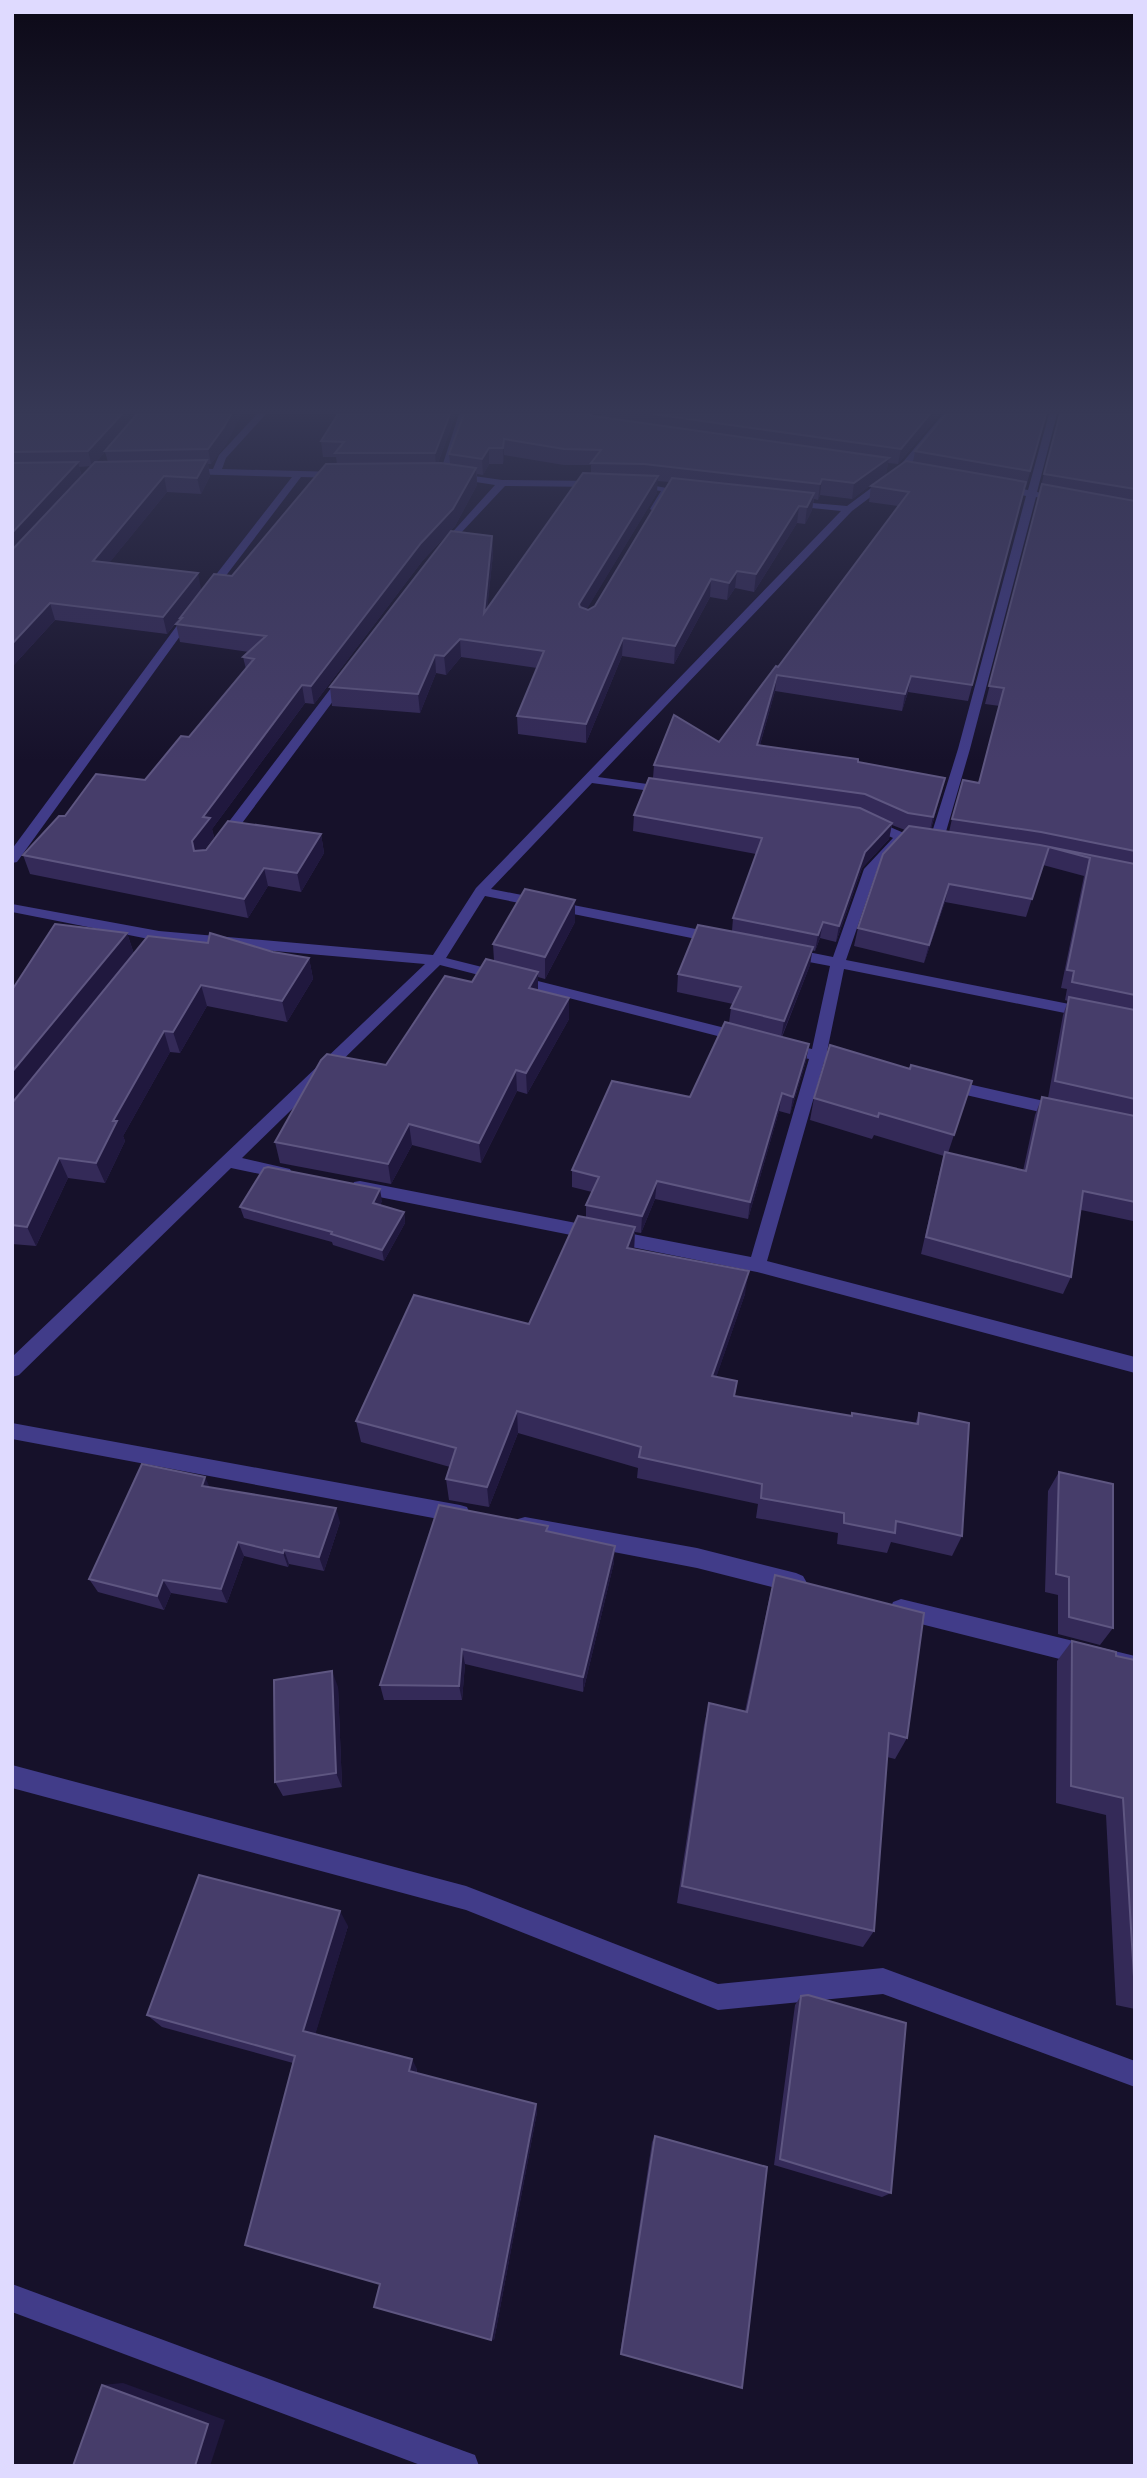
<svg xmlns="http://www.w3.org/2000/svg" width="1147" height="2478" font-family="Quicksand,sans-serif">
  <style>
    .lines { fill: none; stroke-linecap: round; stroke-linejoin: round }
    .minor { fill: #413c89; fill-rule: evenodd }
    .wall { fill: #342a58; fill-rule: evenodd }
    .shaded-wall { fill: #20183e }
    .building { fill: #463d6a; stroke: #5e5681; stroke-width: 2 }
  </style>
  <rect width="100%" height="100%" fill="#16112a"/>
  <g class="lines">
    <path class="minor" d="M 257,414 L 266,414 L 226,458 L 222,469 L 338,472 L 343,475 L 338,478 L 301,477 L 212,594 L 204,594 L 204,590 L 292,477 L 187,474 L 182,471 L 187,468 L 213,469 L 219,455 Z
      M 459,414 L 467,414 L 447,474 L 439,476 Z
      M 943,414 L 952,414 L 904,472 L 852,511 L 598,777 L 668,787 L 674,791 L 673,794 L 592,783 L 491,889 L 716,933 L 721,935 L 723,938 L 721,941 L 716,943 L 485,896 L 446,958 L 741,1032 L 746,1033 L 749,1037 L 746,1041 L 741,1042 L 440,965 L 242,1158 L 290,1169 L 292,1173 L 290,1177 L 284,1179 L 231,1168 L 19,1375 L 12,1377 L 12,1357 L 425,964 L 159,941 L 12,912 L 12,904 L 159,931 L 433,955 L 476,888 L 841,511 L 792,506 L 789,505 L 789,501 L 847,506 L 898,468 Z
      M 1049,414 L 1057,414 L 1037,492 L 1067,499 L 1062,502 L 1036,497 L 970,749 L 943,842 L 936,846 L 931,845 L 929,842 L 958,749 L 1026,496 L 995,488 L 1000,485 L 1028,490 Z
      M 453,473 L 502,480 L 599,481 L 604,484 L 599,487 L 505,486 L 443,552 L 439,551 L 439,547 L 495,485 L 450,478 L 450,474 Z
      M 634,482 L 672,489 L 658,511 L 655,512 L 650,509 L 661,491 L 631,487 L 629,485 Z
      M 187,612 L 196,614 L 17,862 L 12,863 L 12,849 Z
      M 341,675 L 351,677 L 228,842 L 218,842 L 218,836 Z
      M 869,818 L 904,833 L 926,837 L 928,840 L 921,844 L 904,841 L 877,870 L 846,960 L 1135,1017 L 1135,1027 L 844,969 L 827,1052 L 856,1059 L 858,1063 L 850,1068 L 824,1062 L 767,1261 L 1135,1357 L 1135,1373 L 757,1272 L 354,1192 L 352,1187 L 354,1182 L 360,1181 L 751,1257 L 809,1059 L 780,1052 L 777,1048 L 785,1043 L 812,1049 L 830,966 L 788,958 L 781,953 L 788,948 L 833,957 L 864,869 L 893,838 L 864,825 L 864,819 Z
      M 946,1079 L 1062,1105 L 1070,1111 L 1062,1117 L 940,1089 L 938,1085 L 940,1081 Z
      M 12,1423 L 460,1505 L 467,1507 L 470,1514 L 467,1521 L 460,1523 L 12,1439 Z
      M 525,1517 L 697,1548 L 796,1573 L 803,1576 L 807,1583 L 803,1590 L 796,1593 L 697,1568 L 525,1535 L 518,1533 L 515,1526 L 518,1519 Z
      M 901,1599 L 1135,1656 L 1135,1678 L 901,1619 L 893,1616 L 890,1609 L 893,1602 Z
      M 12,1765 L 466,1886 L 718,1984 L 883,1968 L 1135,2061 L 1135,2087 L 883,1994 L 718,2010 L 466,1910 L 12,1788 Z
      M 12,2284 L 464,2451 L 475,2455 L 479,2466 L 423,2466 L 12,2312 Z"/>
  </g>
  <path class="wall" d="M 12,414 L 227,443 L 211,464 L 208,464 L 210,476 L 201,494 L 167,492 L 109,563 L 201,589 L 232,576 L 337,464 L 336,457 L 323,457 L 321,441 L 456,414 L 438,463 L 450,464 L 449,454 L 593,416 L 601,417 L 601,414 L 940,414 L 898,464 L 888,463 L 886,474 L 852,499 L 820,495 L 818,500 L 814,499 L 812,510 L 805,524 L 797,523 L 754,592 L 735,588 L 727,600 L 710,597 L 674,664 L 622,656 L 586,743 L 518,734 L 517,716 L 537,668 L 461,657 L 446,675 L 436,673 L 420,713 L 332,706 L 330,687 L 492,536 L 493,554 L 487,608 L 591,473 L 591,465 L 564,465 L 504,455 L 503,464 L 489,464 L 483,475 L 477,474 L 477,485 L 455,526 L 423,560 L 314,704 L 305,703 L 212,829 L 214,837 L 204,850 L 321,834 L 324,853 L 301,892 L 268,886 L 248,918 L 30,874 L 23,855 L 65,816 L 145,780 L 189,737 L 246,669 L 243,657 L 249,652 L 180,642 L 176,624 L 180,620 L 180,618 L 167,634 L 55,620 L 12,667 ZM 105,452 L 108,462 L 96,462 ZM 91,466 L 82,476 L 79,467 ZM 657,481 L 670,482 L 595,606 L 588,610 L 586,610 L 657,493 Z
    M 1046,414 L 1026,487 L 1025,487 L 968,701 L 908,692 L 902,711 L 775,691 L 760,745 L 858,762 L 945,778 L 931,829 L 949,832 L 952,819 L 979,783 L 1000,706 L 985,704 L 1040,490 L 1059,414 L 1135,414 L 1135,1218 L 1133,1221 L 1081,1210 L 1071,1277 L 1063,1294 L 921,1254 L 940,1170 L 944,1156 L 874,1135 L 872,1139 L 810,1120 L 814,1098 L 910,1069 L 972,1081 L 948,1153 L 1023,1171 L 1035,1115 L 1042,1097 L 1048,1098 L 1063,1015 L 1068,1001 L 1065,1000 L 1067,989 L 1061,988 L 1084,876 L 1043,865 L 1026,917 L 945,902 L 924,963 L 854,946 L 858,928 L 905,830 L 892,825 L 889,839 L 862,868 L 836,942 L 820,938 L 815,951 L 812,950 L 810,965 L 782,1037 L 809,1044 L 806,1061 L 790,1114 L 779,1111 L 748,1219 L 655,1199 L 641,1233 L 635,1232 L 634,1250 L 745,1294 L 716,1377 L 735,1396 L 851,1416 L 852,1413 L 915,1424 L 919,1413 L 962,1536 L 952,1556 L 891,1542 L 887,1553 L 837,1544 L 838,1533 L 756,1518 L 758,1504 L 637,1478 L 638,1468 L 518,1433 L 489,1507 L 449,1500 L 446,1479 L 450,1467 L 361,1442 L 356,1421 L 529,1324 L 586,1217 L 586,1205 L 592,1192 L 572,1187 L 572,1170 L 690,1097 L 729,1023 L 731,1008 L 733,1004 L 677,992 L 678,974 L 732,931 L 733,918 L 756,854 L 633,831 L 634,815 L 653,778 L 654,765 L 719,742 L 778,667 L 898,506 L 869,502 L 871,486 L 913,462 L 915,451 Z
    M 575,922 L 545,979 L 538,977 L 538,990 L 569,1019 L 527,1094 L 517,1091 L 481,1163 L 412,1145 L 391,1184 L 280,1163 L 275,1142 L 386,1065 L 494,961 L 493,944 Z
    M 127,933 L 134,954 L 273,952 L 309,958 L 313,979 L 287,1022 L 207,1006 L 180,1053 L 170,1052 L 123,1136 L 125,1141 L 105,1183 L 68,1178 L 36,1246 L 12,1244 L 12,990 Z
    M 382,1201 L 380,1205 L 404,1212 L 405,1223 L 384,1261 L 333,1245 L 332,1242 L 244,1218 L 240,1207 Z
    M 1059,1472 L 1113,1628 L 1100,1645 L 1058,1634 L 1058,1595 L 1045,1592 L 1048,1491 Z
    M 210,1487 L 340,1522 L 324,1571 L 289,1564 L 288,1567 L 244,1556 L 227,1603 L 171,1593 L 164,1610 L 98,1592 L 89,1579 Z
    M 548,1531 L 614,1562 L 583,1692 L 465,1664 L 462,1700 L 384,1700 L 380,1685 Z
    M 775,1575 L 907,1738 L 895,1759 L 887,1757 L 874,1931 L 863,1947 L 677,1903 L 704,1725 L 709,1703 L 745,1711 L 769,1600 Z
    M 1072,1641 L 1116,1656 L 1135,1660 L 1135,2009 L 1116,2005 L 1106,1815 L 1056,1803 L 1057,1661 Z
    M 338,1687 L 342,1787 L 283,1796 L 275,1782 Z
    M 348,1926 L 315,2034 L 417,2069 L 417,2073 L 536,2104 L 537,2112 L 494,2340 L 491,2340 L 380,2284 L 293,2063 L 162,2027 L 147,2015 Z
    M 801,1996 L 891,2193 L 882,2197 L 774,2165 L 795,2005 Z
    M 655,2136 L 742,2388 L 620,2354 L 652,2142 Z"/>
  <path class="shaded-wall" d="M 122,414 L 140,414 L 92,466 L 88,451 Z
    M 231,414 L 242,414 L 227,443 L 211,464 L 208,449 Z
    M 450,414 L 456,414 L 436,468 L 435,453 Z
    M 930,414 L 940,414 L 898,464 L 901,449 Z
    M 504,439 L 504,455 L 503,464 L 503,448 Z
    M 489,448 L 489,464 L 483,475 L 482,459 Z
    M 889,458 L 886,474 L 852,499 L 854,483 Z
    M 207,460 L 210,476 L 201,494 L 197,478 Z
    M 78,462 L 82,478 L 12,555 L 12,533 Z
    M 476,468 L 477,485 L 455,526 L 423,560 L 314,704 L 311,686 Z
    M 164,476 L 167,492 L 97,578 L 93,561 Z
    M 658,476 L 657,493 L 579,622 L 579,604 Z
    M 822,479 L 820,495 L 818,500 L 820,484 Z
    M 814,493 L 812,510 L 805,524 L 807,507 Z
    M 799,506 L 797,523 L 754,592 L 756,574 Z
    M 492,536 L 493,554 L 485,631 L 484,613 Z
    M 737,571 L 735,588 L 727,600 L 729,583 Z
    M 198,573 L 201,589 L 167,634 L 163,617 Z
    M 711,579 L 710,597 L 674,664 L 675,646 Z
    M 50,603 L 55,620 L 12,667 L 12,644 Z
    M 623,638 L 622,656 L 586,743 L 586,724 Z
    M 460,639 L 461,657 L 446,675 L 444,656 Z
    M 435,655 L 436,673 L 420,713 L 418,694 Z
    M 777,675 L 775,691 L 755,762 L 757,745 Z
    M 911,676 L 908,692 L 902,711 L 905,694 Z
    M 302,685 L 305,703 L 212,829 L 214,837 L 197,859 L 192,841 L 203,817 Z
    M 945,778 L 941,795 L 929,834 L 933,817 Z
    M 892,823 L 889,839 L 862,868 L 836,942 L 839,926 L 865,852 Z
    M 321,834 L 324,853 L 301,892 L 297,873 Z
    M 264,868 L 268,886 L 248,918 L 244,899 Z
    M 949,884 L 945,902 L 924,963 L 929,945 Z
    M 575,900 L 575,922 L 545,979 L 545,957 Z
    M 823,922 L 820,938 L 815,951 L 818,935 Z
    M 127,933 L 134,954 L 12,1104 L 12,1072 Z
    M 813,947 L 810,965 L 781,1038 L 784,1021 Z
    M 309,958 L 313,979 L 287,1022 L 282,1001 Z
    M 538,972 L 538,993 L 529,988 Z
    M 201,985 L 207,1006 L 180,1053 L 173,1032 Z
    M 569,998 L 569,1019 L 527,1094 L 526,1073 Z
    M 164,1031 L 170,1052 L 123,1136 L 125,1141 L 105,1183 L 96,1163 L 113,1121 Z
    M 809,1044 L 806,1061 L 790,1114 L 793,1097 Z
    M 516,1070 L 517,1091 L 481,1163 L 479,1143 Z
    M 782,1093 L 779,1111 L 748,1219 L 750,1202 Z
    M 409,1124 L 412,1145 L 391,1184 L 388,1164 Z
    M 59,1158 L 68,1178 L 36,1246 L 27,1227 Z
    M 657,1181 L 655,1199 L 641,1233 L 642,1216 Z
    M 380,1189 L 382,1201 L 375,1214 L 373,1203 Z
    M 404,1212 L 405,1223 L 384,1261 L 382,1250 Z
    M 635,1227 L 634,1250 L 627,1248 Z
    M 749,1271 L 745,1294 L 709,1398 L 712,1376 Z
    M 517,1411 L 518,1433 L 489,1507 L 487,1487 Z
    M 205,1477 L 212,1492 L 202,1486 Z
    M 336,1508 L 340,1522 L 324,1571 L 319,1557 Z
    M 238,1542 L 244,1556 L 227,1603 L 221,1589 Z
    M 615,1546 L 614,1562 L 583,1692 L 583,1677 Z
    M 284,1550 L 289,1564 L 288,1567 L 283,1553 Z
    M 163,1580 L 171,1593 L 164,1610 L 157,1596 Z
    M 462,1649 L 465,1664 L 462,1700 L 459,1686 Z
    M 332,1671 L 338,1687 L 342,1787 L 336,1773 Z
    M 340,1911 L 348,1926 L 313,2042 L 303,2031 Z
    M 412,2059 L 417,2069 L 415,2081 L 409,2071 Z
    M 536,2104 L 537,2112 L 494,2340 L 491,2340 Z
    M 123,2383 L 225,2420 L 210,2466 L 195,2466 L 102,2385 Z"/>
  <path class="building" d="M 17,414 L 122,414 L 88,451 L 12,452 L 12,418 Z
    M 137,414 L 231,414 L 224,427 L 208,449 L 105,451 Z
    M 338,414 L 450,414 L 435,453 L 335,453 L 344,442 L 321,441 Z
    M 464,414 L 589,414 L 593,416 L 889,458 L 854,483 L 822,479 L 820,484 L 644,464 L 591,463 L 601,450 L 564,449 L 504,439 L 503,448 L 489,448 L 482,459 L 449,454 Z
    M 653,414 L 930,414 L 901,449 Z
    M 946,414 L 1046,414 L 1030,471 L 915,451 Z
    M 1060,414 L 1135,414 L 1135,489 L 1044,474 Z
    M 207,460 L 197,478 L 164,476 L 93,561 L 198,573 L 163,617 L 50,603 L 12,644 L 12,550 L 95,462 Z
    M 906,461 L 1026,482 L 972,685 L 911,676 L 905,694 L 777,675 L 757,745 L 858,759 L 858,762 L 945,778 L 933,817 L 908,813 L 865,794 L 654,765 L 674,715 L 719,742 L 776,666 L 778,667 L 909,492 L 871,486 Z
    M 78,462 L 12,533 L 12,463 Z
    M 441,463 L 476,468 L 453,509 L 421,543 L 311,686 L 302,685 L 203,817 L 210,818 L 192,841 L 194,851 L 206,850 L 228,821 L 321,834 L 297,873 L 264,868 L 244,899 L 23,855 L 59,816 L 65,816 L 96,774 L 145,780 L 181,736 L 189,737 L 254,659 L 243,657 L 266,636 L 176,624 L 182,618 L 180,618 L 214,574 L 232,576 L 326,464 Z
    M 583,473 L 658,476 L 579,604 L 580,607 L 588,610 L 595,606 L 672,478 L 814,493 L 807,507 L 799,506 L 756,574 L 737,571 L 729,583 L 711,579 L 675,646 L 623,638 L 586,724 L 517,716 L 544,651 L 460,639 L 444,656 L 435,655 L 418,694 L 330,687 L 451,531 L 492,536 L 484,613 Z
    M 1042,484 L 1135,501 L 1135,851 L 1041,832 L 952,819 L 963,780 L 979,783 L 991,737 L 1004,688 L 989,686 Z
    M 649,778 L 860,808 L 892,823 L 865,852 L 839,926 L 823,922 L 818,935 L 733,918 L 762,838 L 634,815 Z
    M 909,826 L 1040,845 L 1135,864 L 1135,995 L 1072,982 L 1074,971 L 1067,970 L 1090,858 L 1049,847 L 1032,899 L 949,884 L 929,945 L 858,928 L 883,854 Z
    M 525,889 L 575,900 L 545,957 L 493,944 Z
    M 55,924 L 127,933 L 12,1072 L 12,990 Z
    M 698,925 L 813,947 L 784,1021 L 731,1008 L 741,987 L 678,974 Z
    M 210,933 L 273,952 L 309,958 L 282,1001 L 201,985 L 173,1032 L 164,1031 L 113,1121 L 117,1121 L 96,1163 L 59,1158 L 27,1227 L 12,1225 L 12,1103 L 148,936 L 208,943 Z
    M 486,959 L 538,972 L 529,988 L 569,998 L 526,1073 L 516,1070 L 479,1143 L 409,1124 L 388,1164 L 275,1142 L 321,1060 L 327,1054 L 386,1065 L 445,976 L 472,982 Z
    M 1069,997 L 1135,1010 L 1135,1099 L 1055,1081 Z
    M 725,1022 L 809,1044 L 793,1097 L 782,1093 L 750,1202 L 657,1181 L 642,1216 L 586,1205 L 599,1177 L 572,1170 L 612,1081 L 690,1097 Z
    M 830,1045 L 910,1069 L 911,1065 L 972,1081 L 954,1135 L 879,1113 L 878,1117 L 814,1098 Z
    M 1042,1097 L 1135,1116 L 1135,1202 L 1083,1191 L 1071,1277 L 926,1237 L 945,1152 L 1026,1171 Z
    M 268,1167 L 380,1189 L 373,1203 L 404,1212 L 382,1250 L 331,1234 L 332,1232 L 240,1207 L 264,1168 Z
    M 578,1216 L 635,1227 L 627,1248 L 749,1271 L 712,1376 L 737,1381 L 734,1396 L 852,1416 L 852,1413 L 918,1424 L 919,1413 L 969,1423 L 962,1536 L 896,1521 L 895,1533 L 844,1523 L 844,1513 L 761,1498 L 762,1484 L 639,1457 L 641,1447 L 517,1411 L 487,1487 L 446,1479 L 456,1448 L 356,1421 L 414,1295 L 529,1324 Z
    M 142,1464 L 205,1477 L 202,1486 L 336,1508 L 319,1557 L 284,1550 L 283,1553 L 238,1542 L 221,1589 L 163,1580 L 157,1596 L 89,1579 Z
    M 1059,1472 L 1113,1484 L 1113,1628 L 1069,1617 L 1069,1577 L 1056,1574 Z
    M 439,1505 L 548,1526 L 546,1531 L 615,1546 L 583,1677 L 462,1649 L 459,1686 L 380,1685 Z
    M 775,1575 L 924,1613 L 907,1738 L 889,1733 L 874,1931 L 682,1886 L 709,1703 L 747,1712 Z
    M 1072,1641 L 1116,1652 L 1116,1656 L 1135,1660 L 1135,1993 L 1123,1798 L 1071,1786 Z
    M 332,1671 L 336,1773 L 275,1782 L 274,1680 Z
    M 199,1875 L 340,1911 L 303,2031 L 412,2059 L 409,2071 L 536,2104 L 491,2340 L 374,2307 L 380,2284 L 245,2245 L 295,2056 L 147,2015 Z
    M 808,1995 L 906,2023 L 891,2193 L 780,2159 L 801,1996 Z
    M 655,2136 L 767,2167 L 742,2388 L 621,2354 Z
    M 102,2385 L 208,2424 L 195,2466 L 73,2466 Z"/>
  <linearGradient id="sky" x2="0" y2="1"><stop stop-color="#0c0917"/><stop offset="0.54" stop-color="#363855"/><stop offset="1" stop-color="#363855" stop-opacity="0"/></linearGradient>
  <rect width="1147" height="761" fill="url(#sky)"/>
  <rect width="1147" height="2478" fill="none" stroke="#dfdaff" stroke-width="28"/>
</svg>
